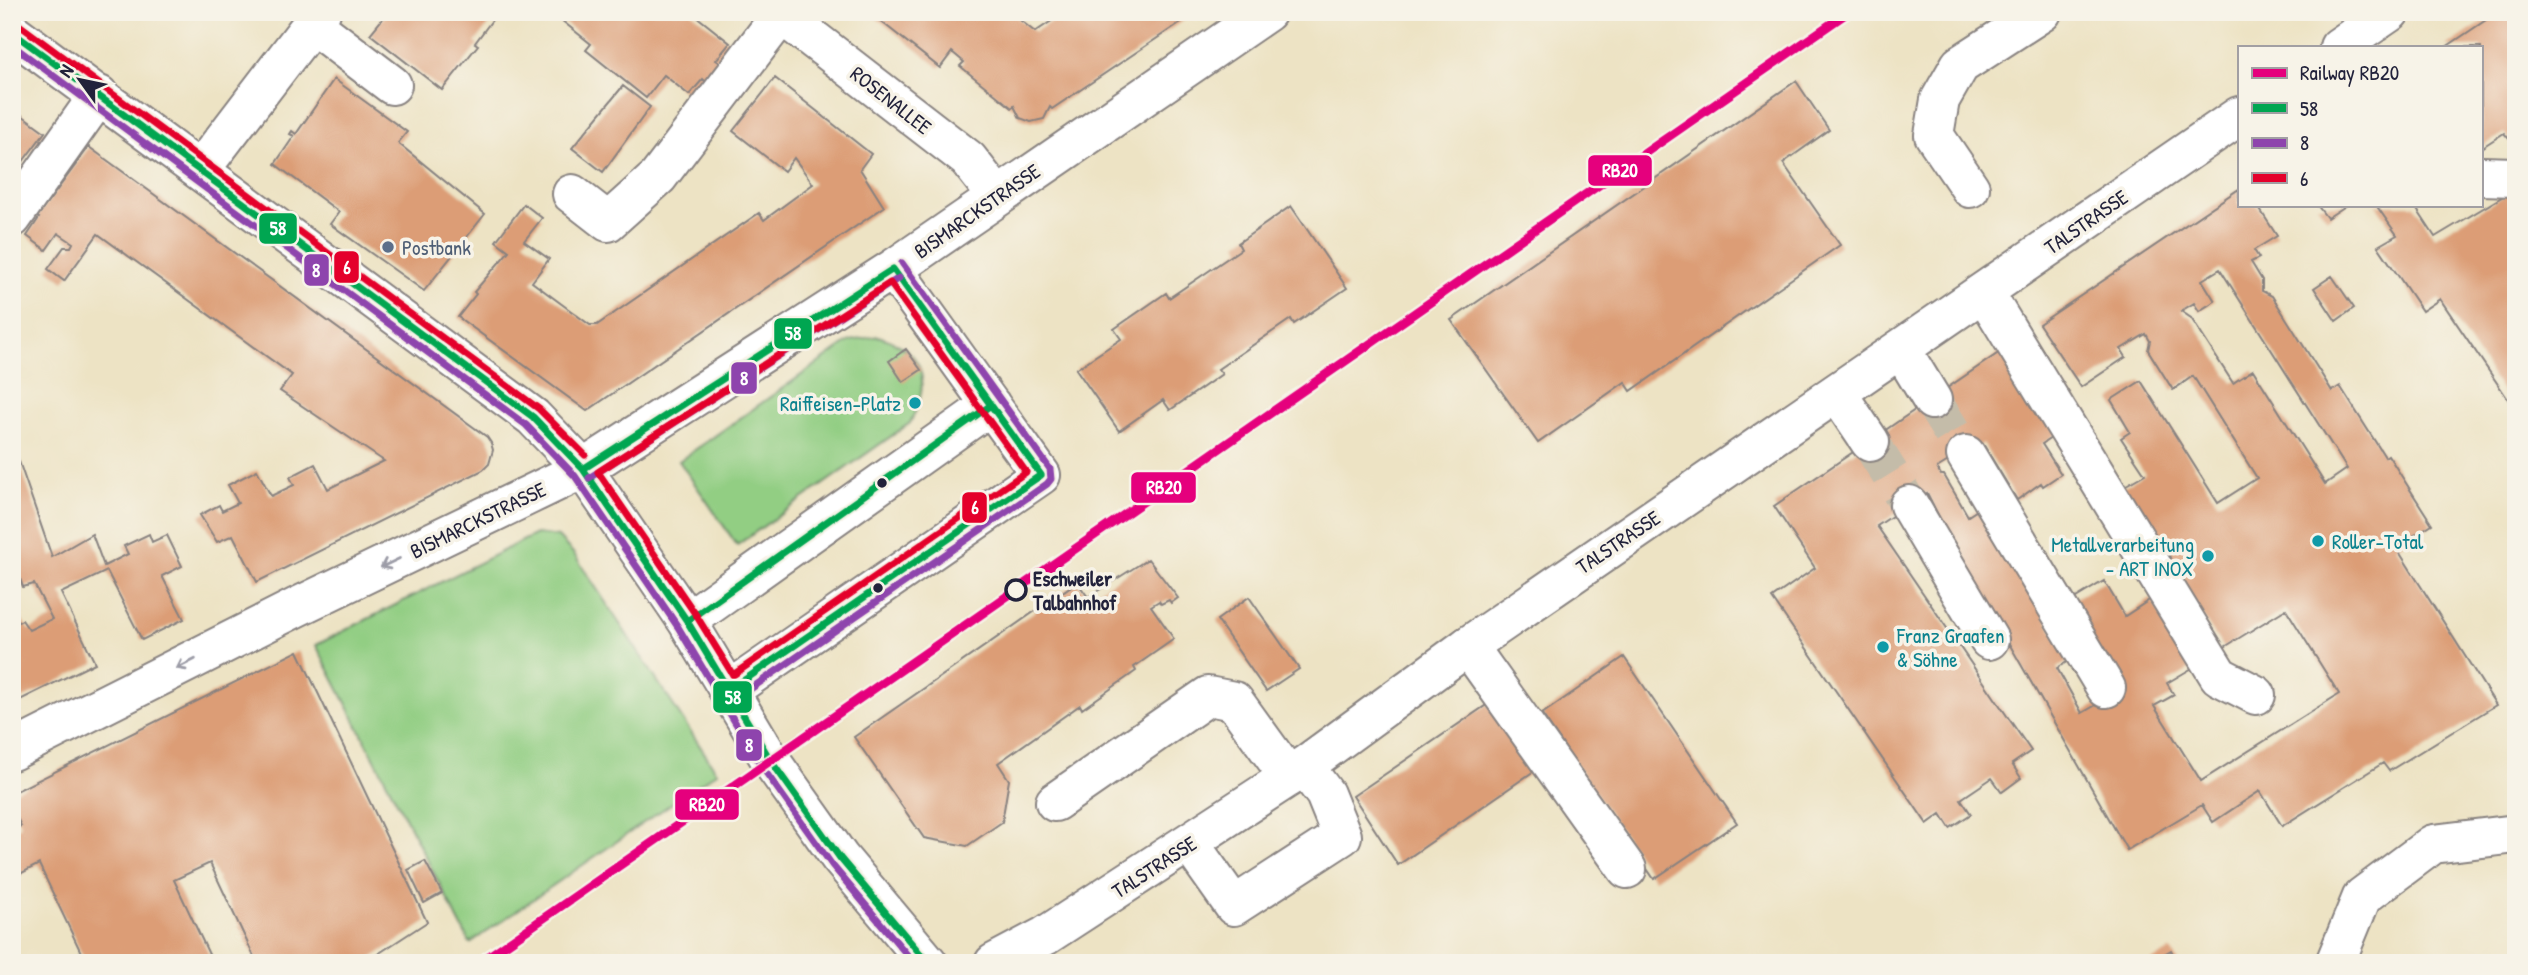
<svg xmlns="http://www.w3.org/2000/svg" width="2528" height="975" font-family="'Patrick Hand',sans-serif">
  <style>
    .green { fill: #92ce83; stroke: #5a785f; stroke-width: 2 }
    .building { fill: #dc9d76; fill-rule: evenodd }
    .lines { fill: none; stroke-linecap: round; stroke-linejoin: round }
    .minor-tunnel { stroke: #c4bca9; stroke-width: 38; stroke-dasharray: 38 19; stroke-linecap: butt }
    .minor-casing { stroke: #888280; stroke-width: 42 }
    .major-casing { stroke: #888280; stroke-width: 42 }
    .minor { stroke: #fff; stroke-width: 38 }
    .major { stroke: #fff; stroke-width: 38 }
    .bus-1-casing { stroke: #f7f3e8; stroke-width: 12 }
    .bus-2-casing { stroke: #f7f3e8; stroke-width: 12 }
    .bus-3-casing { stroke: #f7f3e8; stroke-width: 12 }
    .bus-1 { stroke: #00a651; stroke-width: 7 }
    .bus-2 { stroke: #8e44ad; stroke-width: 7 }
    .bus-3 { stroke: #e4002b; stroke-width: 7 }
    .rail-1-casing { stroke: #f7f3e8; stroke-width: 14 }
    .rail-1 { stroke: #e5007d; stroke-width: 9 }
    .oneway { stroke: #9c9ca7 }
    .service-dot { fill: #5c6f8a; stroke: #f7f3e8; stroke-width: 2.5 }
    .culture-dot { fill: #0f9aa8; stroke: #f7f3e8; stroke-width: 2.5 }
    .bus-dot { fill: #22223b; stroke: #f7f3e8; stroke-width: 2.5 }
    .stop-dot { fill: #f7f3e8; stroke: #22223b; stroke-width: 3.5 }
    .labels { text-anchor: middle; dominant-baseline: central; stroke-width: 7; stroke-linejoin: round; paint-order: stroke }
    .street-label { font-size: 21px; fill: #22223b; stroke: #f7f3e8 }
    .service-label { font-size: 21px; fill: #4e5e75; stroke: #f7f3e8; text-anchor: start }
    .culture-label { font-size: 21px; fill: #0d838f; stroke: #f7f3e8; text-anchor: end }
    .stop-label { font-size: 21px; font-weight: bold; fill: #22223b; stroke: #f7f3e8; text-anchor: start }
    .line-badge { stroke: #f7f3e8; stroke-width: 2.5 }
    .badge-label { font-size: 19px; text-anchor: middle; font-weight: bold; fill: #fff }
  </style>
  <rect width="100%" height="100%" fill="#f7f3e8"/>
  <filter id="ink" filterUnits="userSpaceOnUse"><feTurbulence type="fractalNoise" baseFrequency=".0143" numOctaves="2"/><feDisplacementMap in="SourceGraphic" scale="14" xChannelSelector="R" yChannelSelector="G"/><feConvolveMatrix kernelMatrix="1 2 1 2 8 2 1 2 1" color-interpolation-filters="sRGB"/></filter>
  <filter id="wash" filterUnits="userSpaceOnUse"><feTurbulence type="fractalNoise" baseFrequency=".00686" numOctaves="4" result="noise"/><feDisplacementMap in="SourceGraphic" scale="28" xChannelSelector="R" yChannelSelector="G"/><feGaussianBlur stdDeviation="1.57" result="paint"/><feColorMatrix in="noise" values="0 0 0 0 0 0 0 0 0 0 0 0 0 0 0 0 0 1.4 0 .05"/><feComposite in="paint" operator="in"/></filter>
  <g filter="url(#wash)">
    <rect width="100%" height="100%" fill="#ede3c4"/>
    <path class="green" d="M 878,336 C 927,351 931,382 910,423 L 737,545 L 679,461 L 850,341 Z
      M 536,534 L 558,537 L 574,554 L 717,772 L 470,943 L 316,645 Z"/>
    <g id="blocks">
      <path class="building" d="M 388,12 L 498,12 L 475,43 L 478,45 L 442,90 L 370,34 Z
        M 551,12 L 691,12 L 730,43 L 716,60 L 722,64 L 707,83 L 703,79 L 689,95 L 664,75 L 646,98 L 586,50 L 591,44 Z
        M 869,12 L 1010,12 L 1035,32 L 1065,12 L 1196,12 L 1052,109 L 1050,107 L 1044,119 L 1031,122 L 1020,118 L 1014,106 L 1012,108 L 960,66 L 964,62 L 952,52 L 940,68 Z
        M 2498,12 L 2516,12 L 2516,135 L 2509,139 L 2504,133 L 2481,148 L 2481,47 L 2446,47 Z
        M 775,78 L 871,154 L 860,169 L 884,207 L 587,411 L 458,317 L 476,294 L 474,292 L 509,251 L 496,241 L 524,204 L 542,218 L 524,241 L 549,259 L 532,282 L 590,325 L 597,325 L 759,213 L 764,220 L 813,184 L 794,158 L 784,171 L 733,131 Z
        M 334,79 L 407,132 L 398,143 L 485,214 L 424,291 L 330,224 L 339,212 L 275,164 L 294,136 L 290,134 L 292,131 L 296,134 Z
        M 1796,81 L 1829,130 L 1783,163 L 1840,245 L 1631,391 L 1625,382 L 1538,443 L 1451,320 Z
        M 623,86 L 650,107 L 603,172 L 572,148 Z
        M 12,108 L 45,132 L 12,176 Z
        M 89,147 L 487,437 L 491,443 L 493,450 L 489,464 L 483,470 L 257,582 L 233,535 L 217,542 L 200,515 L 219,505 L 222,511 L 238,503 L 228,485 L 257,470 L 271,496 L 294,485 L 290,477 L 315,464 L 328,489 L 384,461 L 280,391 L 292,375 L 98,234 L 64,281 L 48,269 L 64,247 L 71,247 L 73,243 L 58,233 L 46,250 L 27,236 L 39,218 L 37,217 Z
        M 2239,189 L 2239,205 L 2257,205 L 2277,236 L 2254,250 L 2259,258 L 2251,262 L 2262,280 L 2262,291 L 2272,296 L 2332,391 L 2340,386 L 2385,457 L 2388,455 L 2432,524 L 2396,547 L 2496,705 L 2389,771 L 2383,763 L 2282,826 L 2260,791 L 2213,822 L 2202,805 L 2127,850 L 1959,556 L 1927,493 L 1877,526 L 2031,751 L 2012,764 L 2021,778 L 2002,792 L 1992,778 L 1961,799 L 1971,814 L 1950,828 L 1941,814 L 1927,824 L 1772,598 L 1815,568 L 1774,506 L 2003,350 L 2057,434 L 2042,444 L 2061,474 L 2043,486 L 2041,483 L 2017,500 L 1983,444 L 1966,455 L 1958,455 L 1937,468 L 1941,475 L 1944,475 L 1968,516 L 1982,507 L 2070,660 L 2057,668 L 2082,713 L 2120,691 L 2066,604 L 2104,581 L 2125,616 L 2151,599 L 2194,667 L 2167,683 L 2174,695 L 2154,706 L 2201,781 L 2339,694 L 2286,609 L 2223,648 L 2121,488 L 2145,474 L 2121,438 L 2130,432 L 2111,400 L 2141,381 L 2218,503 L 2257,478 L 2193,376 L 2173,390 L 2148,350 L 2150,341 L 2146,334 L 2121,349 L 2126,357 L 2081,387 L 2039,324 ZM 2220,269 L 2347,469 L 2325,484 L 2253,370 L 2233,383 L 2191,318 L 2181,311 L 2194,303 L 2199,311 L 2215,301 L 2202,280 Z
        M 2512,191 L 2516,198 L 2516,411 L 2440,299 L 2422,311 L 2378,246 L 2397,235 L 2376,205 L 2414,205 L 2435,237 Z
        M 2317,205 L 2347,205 L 2327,218 Z
        M 1291,206 L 1347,288 L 1294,324 L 1291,319 L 1218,369 L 1222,374 L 1170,410 L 1163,400 L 1119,431 L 1076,369 L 1121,339 L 1114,329 L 1166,293 L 1169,298 L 1241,249 L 1238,243 Z
        M 2332,276 L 2354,308 L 2336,321 L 2314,288 Z
        M 906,349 L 921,370 L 903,382 L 889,361 Z
        M 13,444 L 52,557 L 92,534 L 104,566 L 128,554 L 124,546 L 149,534 L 152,542 L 167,535 L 182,566 L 162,576 L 184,619 L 142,640 L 107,571 L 61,593 L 95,663 L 12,704 L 12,625 L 22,620 L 29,630 L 52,619 L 34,584 L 23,587 L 12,556 Z
        M 1148,559 L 1178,598 L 1171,603 L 1169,600 L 1161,604 L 1159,601 L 1151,606 L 1174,639 L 1134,667 L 1136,671 L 1082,709 L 1080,705 L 998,763 L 1009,780 L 1002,822 L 967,846 L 924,838 L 854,737 L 1077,582 L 1088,597 Z
        M 1249,597 L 1299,669 L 1266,691 L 1217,620 Z
        M 298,651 L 427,922 L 364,963 L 257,963 L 210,863 L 174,880 L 213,963 L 86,963 L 39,864 L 12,878 L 12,830 L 21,826 L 12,808 L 12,793 Z
        M 1624,657 L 1737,823 L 1654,879 L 1542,714 Z
        M 1488,704 L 1534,771 L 1398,865 L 1353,796 Z
        M 425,861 L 442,893 L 424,903 L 408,870 Z
        M 2171,950 L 2178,963 L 2148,963 Z"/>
    </g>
  </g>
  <g filter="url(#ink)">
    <use href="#blocks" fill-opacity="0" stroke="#888280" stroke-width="2"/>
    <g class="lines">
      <path class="minor-tunnel" d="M 1932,400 L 1966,455
        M 1870,442 L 1909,505"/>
      <defs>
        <path id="minor" d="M 778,12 L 968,159 L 997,196
          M 312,24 L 392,85
          M 12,32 L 533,417 L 583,469 L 687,621 L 771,761 L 840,858 L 928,963
          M 201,169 L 321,12
          M 2481,176 L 2516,177
          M 1970,188 L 1934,135 L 1940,100 L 1960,65 L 2042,12
          M 572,194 L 608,222 L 658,177 L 781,15
          M 12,218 L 99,95
          M 1984,292 L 2219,676 L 2256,695
          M 1901,349 L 1932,400
          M 1837,393 L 1870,442
          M 1966,455 L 2106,688
          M 1909,505 L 1989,640
          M 687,621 L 991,405
          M 1468,646 L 1627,869
          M 730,690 L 1041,475 L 893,269
          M 12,751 L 297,607 L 583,469 L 893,269 L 1267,12
          M 1055,802 L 1208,696 L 1234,701 L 1289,777
          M 1190,844 L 1234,906 L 1342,836 L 1325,794 L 1304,766
          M 2335,963 L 2362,897 L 2433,844 L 2516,834"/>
        <path id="major" d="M 2339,47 L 2390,12
          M 994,963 L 1045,936 L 1289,777 L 1468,646 L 2239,116"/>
      </defs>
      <use href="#minor" class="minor-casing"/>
      <use href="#major" class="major-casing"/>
      <use href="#minor" class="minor"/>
      <use href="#major" class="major"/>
      <defs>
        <path id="bus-1" d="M 12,32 L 533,417 L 583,469 L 687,621 L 771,761 L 840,858 L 928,963
          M 583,469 L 893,269 L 1041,475 L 730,690
          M 687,621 L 991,405"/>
        <path id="bus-2" d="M 12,45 L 526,425 L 575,476 L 678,627 L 762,767 L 832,865 L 914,963
          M 589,478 L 899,278
          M 736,699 L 1047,484 L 1051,479 L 1050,469 L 902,263"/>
        <path id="bus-3" d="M 18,24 L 539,409 L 585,455
          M 890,283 L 1026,472 L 733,675 L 696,615 L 598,472 Z"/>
      </defs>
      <use href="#bus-1" class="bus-1-casing"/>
      <use href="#bus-2" class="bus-2-casing"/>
      <use href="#bus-3" class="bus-3-casing"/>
      <use href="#bus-1" class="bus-1"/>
      <use href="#bus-2" class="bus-2"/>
      <use href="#bus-3" class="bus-3"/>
      <defs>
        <path id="rail-1" d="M 479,963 L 1848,12"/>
      </defs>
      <use href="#rail-1" class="rail-1-casing"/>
      <use href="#rail-1" class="rail-1"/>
    </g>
    <defs><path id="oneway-shaft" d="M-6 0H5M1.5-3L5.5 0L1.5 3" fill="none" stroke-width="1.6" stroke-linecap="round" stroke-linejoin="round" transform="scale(1.75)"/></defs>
    <g class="oneway">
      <use href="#oneway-shaft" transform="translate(390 563) rotate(154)"/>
      <use href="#oneway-shaft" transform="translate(186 664) rotate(153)"/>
    </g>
  </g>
  <circle class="service-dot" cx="388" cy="247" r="7"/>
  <g class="culture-dot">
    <circle cx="915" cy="403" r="7"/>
    <circle cx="2318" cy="541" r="7"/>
    <circle cx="2208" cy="556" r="7"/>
    <circle cx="1883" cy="647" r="7"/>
  </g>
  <g class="bus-dot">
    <circle cx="882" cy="483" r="6"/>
    <circle cx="878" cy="588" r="6"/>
  </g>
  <circle class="stop-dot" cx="1016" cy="590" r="10"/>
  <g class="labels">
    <g class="street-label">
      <text transform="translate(891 100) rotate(38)">ROSENALLEE</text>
      <text transform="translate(977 211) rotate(-35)">BISMARCKSTRASSE</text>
      <text transform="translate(2086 222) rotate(-35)">TALSTRASSE</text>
      <text transform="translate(478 520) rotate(-26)">BISMARCKSTRASSE</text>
      <text transform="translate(1618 542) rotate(-34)">TALSTRASSE</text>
      <text transform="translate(1154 867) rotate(-33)">TALSTRASSE</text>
    </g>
    <g class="service-label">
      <text x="402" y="247">Postbank</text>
    </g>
    <g class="culture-label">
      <text x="901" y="403">Raiffeisen-Platz</text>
      <text x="2332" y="541" text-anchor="start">Roller-Total</text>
      <text x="2194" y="544">Metallverarbeitung<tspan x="2194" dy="24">- ART INOX</tspan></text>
      <text x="1897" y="635" text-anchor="start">Franz Graafen<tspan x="1897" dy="24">&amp; Söhne</tspan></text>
    </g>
    <g class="stop-label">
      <text x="1033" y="578">Eschweiler<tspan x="1033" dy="24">Talbahnhof</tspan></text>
    </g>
  </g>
  <g class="line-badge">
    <rect x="1587" y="154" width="66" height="33" rx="7" fill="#e5007d"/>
    <rect x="258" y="212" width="40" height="33" rx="7" fill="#00a651"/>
    <rect x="333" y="250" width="27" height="34" rx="7" fill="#e4002b"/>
    <rect x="303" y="253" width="27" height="34" rx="7" fill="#8e44ad"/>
    <rect x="773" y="317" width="40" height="33" rx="7" fill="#00a651"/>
    <rect x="730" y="361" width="28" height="34" rx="7" fill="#8e44ad"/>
    <rect x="1130" y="471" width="67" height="33" rx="7" fill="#e5007d"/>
    <rect x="961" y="491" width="27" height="33" rx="7" fill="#e4002b"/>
    <rect x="712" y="680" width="41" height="34" rx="7" fill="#00a651"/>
    <rect x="735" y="728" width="28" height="34" rx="7" fill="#8e44ad"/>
    <rect x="674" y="788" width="66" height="33" rx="7" fill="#e5007d"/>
  </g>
  <g class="badge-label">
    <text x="1620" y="177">RB20</text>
    <text x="278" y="235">58</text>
    <text x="347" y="274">6</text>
    <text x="316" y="277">8</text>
    <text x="793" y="340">58</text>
    <text x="744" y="385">8</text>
    <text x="1164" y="494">RB20</text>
    <text x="975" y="514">6</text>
    <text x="733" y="704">58</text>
    <text x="749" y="752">8</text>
    <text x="707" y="811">RB20</text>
  </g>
  <rect width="2528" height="975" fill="none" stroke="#f7f3e8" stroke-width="42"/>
  <rect x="2238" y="46" width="245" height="161" fill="#f7f3e8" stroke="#a29fa3" stroke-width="2"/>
  <rect x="2252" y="68" width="35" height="10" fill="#e5007d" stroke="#a29fa3" stroke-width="2"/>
  <text x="2300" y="80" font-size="21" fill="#22223b">Railway RB20</text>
  <rect x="2252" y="103" width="35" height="10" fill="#00a651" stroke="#a29fa3" stroke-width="2"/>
  <text x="2300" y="116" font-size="21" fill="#22223b">58</text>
  <rect x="2252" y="138" width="35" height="10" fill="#8e44ad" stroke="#a29fa3" stroke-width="2"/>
  <text x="2300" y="150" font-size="21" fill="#22223b">8</text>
  <rect x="2252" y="173" width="35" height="10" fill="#e4002b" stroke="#a29fa3" stroke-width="2"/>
  <text x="2300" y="186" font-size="21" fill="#22223b">6</text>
  <g transform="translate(80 80) rotate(303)" stroke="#f7f3e8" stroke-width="5" paint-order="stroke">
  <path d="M0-5L12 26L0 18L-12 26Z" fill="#22223b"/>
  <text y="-10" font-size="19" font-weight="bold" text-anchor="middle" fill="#22223b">N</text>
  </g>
</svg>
